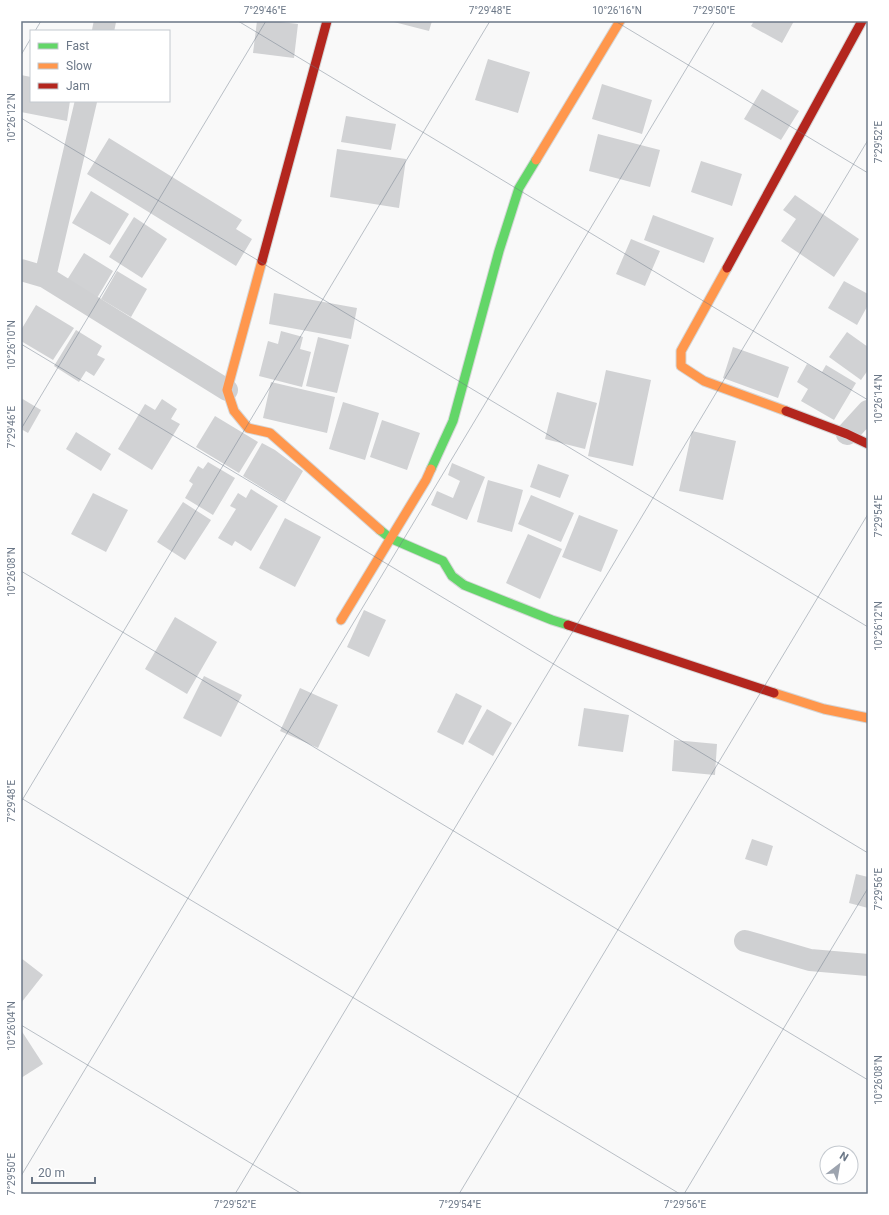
<svg xmlns="http://www.w3.org/2000/svg" width="889" height="1215" font-family="Roboto,sans-serif">
  <style>
    .building { fill: #d1d2d4 }
    .lines { fill: none; stroke-linecap: round; stroke-linejoin: round }
    .fast-casing { stroke: #d5d6d7; stroke-width: 11 }
    .slow-casing { stroke: #d5d6d7; stroke-width: 11 }
    .jam-casing { stroke: #d5d6d7; stroke-width: 11 }
    .street { stroke: #cfd0d2; stroke-width: 22 }
    .fast { stroke: #63d668; stroke-width: 9 }
    .slow { stroke: #ff974d; stroke-width: 9 }
    .jam { stroke: #b3261e; stroke-width: 9 }
    .ticks { fill: none; stroke: #6b7787; stroke-width: 1; stroke-opacity: 0.45 }
    .neatline { fill: none; stroke: #6b7787; stroke-width: 1.5 }
    .ticks-label { font-size: 10px; text-anchor: middle; fill: #6b7787 }
  </style>
  <rect width="100%" height="100%" fill="#f9f9f9"/>
  <path class="building" d="M 257,21 L 272,21 L 298,24 L 294,58 L 253,53 Z
    M 390,21 L 432,21 L 429,31 Z
    M 754,21 L 794,21 L 782,43 L 751,26 Z
    M 488,59 L 530,72 L 518,113 L 475,100 Z
    M 21,75 L 31,77 L 31,101 L 70,101 L 67,121 L 21,112 Z
    M 602,84 L 652,100 L 642,134 L 592,119 Z
    M 762,89 L 799,111 L 781,140 L 744,119 Z
    M 346,116 L 396,124 L 391,150 L 341,142 Z
    M 598,134 L 660,150 L 650,187 L 589,171 Z
    M 109,138 L 242,220 L 236,229 L 252,239 L 236,266 L 87,174 Z
    M 337,149 L 406,159 L 399,208 L 330,197 Z
    M 701,161 L 742,174 L 732,206 L 691,192 Z
    M 91,191 L 129,214 L 110,245 L 72,223 Z
    M 795,195 L 859,239 L 834,277 L 781,241 L 796,219 L 783,210 Z
    M 653,215 L 714,238 L 704,263 L 644,240 Z
    M 134,217 L 167,239 L 142,278 L 109,257 Z
    M 631,239 L 660,251 L 645,286 L 616,274 Z
    M 84,253 L 113,271 L 97,298 L 67,280 Z
    M 117,271 L 147,289 L 131,317 L 101,299 Z
    M 844,281 L 868,294 L 868,305 L 857,325 L 828,308 Z
    M 274,293 L 357,308 L 351,339 L 269,324 Z
    M 36,305 L 74,328 L 53,360 L 21,341 L 21,330 Z
    M 76,330 L 102,346 L 97,355 L 105,359 L 94,376 L 86,371 L 79,382 L 54,366 Z
    M 281,331 L 303,337 L 300,349 L 311,352 L 302,387 L 259,376 L 268,341 L 278,344 Z
    M 847,332 L 868,347 L 868,370 L 861,380 L 829,357 Z
    M 318,337 L 349,345 L 337,393 L 306,386 Z
    M 733,347 L 789,367 L 778,398 L 723,378 Z
    M 807,364 L 822,372 L 826,365 L 856,383 L 834,420 L 801,401 L 808,389 L 797,382 Z
    M 606,370 L 651,380 L 633,466 L 588,456 Z
    M 271,382 L 335,397 L 327,433 L 263,418 Z
    M 557,392 L 597,403 L 585,449 L 545,439 Z
    M 21,398 L 41,410 L 28,433 L 21,429 Z
    M 162,399 L 177,409 L 171,419 L 180,424 L 152,470 L 118,449 L 145,404 L 155,410 Z
    M 343,402 L 379,413 L 365,460 L 329,449 Z
    M 215,416 L 258,442 L 239,473 L 196,447 Z
    M 382,420 L 420,433 L 407,470 L 370,457 Z
    M 692,431 L 736,441 L 723,500 L 679,491 Z
    M 76,432 L 111,454 L 101,471 L 66,449 Z
    M 262,443 L 275,450 L 303,471 L 285,502 L 243,476 Z
    M 208,462 L 235,478 L 213,515 L 185,498 L 193,484 L 189,481 L 198,466 L 203,469 Z
    M 452,463 L 485,477 L 467,520 L 431,505 L 437,491 L 453,498 L 460,481 L 448,475 Z
    M 538,464 L 569,475 L 560,498 L 530,487 Z
    M 488,480 L 523,490 L 512,532 L 477,522 Z
    M 251,489 L 278,506 L 251,551 L 235,541 L 232,546 L 218,538 L 236,509 L 230,506 L 238,493 L 246,498 Z
    M 93,493 L 128,510 L 106,552 L 71,534 Z
    M 531,495 L 574,513 L 561,542 L 518,524 Z
    M 183,502 L 211,520 L 185,560 L 157,542 Z
    M 579,515 L 618,530 L 601,572 L 562,557 Z
    M 285,518 L 321,537 L 295,587 L 259,568 Z
    M 528,534 L 562,549 L 540,599 L 506,583 Z
    M 364,610 L 386,620 L 369,657 L 347,647 Z
    M 175,617 L 217,642 L 187,694 L 145,669 Z
    M 204,676 L 242,695 L 221,737 L 183,718 Z
    M 300,688 L 338,705 L 318,748 L 280,731 Z
    M 456,693 L 482,706 L 463,745 L 437,732 Z
    M 584,708 L 629,715 L 623,752 L 578,746 Z
    M 487,709 L 512,723 L 493,756 L 468,742 Z
    M 674,740 L 717,744 L 715,775 L 672,771 Z
    M 752,839 L 773,846 L 767,866 L 745,859 Z
    M 856,874 L 868,877 L 868,908 L 849,903 Z
    M 21,958 L 43,975 L 21,1003 Z
    M 21,1030 L 43,1064 L 21,1078 Z"/>
  <g class="lines">
    <defs>
      <path id="fast" d="M 431,469 L 453,421 L 499,251 L 519,188 L 536,160
        M 380,530 L 390,538 L 443,561 L 452,576 L 464,585 L 552,620 L 568,625"/>
      <path id="slow" d="M 536,160 L 620,21
        M 262,261 L 227,390 L 234,411 L 248,428 L 270,433 L 380,530
        M 727,268 L 681,351 L 681,366 L 704,381 L 786,411
        M 341,620 L 426,480 L 431,469
        M 774,693 L 824,709 L 868,718"/>
      <path id="jam" d="M 262,261 L 327,21
        M 727,268 L 862,21
        M 786,411 L 847,434 L 868,444
        M 568,625 L 774,693"/>
    </defs>
    <use href="#fast" class="fast-casing"/>
    <use href="#slow" class="slow-casing"/>
    <use href="#jam" class="jam-casing"/>
    <path class="street" d="M 103,31 L 105,21
      M 21,270 L 45,277 L 227,390
      M 45,277 L 86,101
      M 847,434 L 868,411
      M 745,941 L 810,960 L 868,965"/>
    <use href="#fast" class="fast"/>
    <use href="#slow" class="slow"/>
    <use href="#jam" class="jam"/>
  </g>
  <path class="ticks" d="M 238,21 L 868,400M 615,21 L 868,173M 35,31 L 41,21M 21,55 L 31,38M 21,118 L 868,627M 21,344 L 868,853M 21,429 L 266,21M 21,571 L 868,1080M 21,798 L 680,1194M 21,802 L 490,21M 21,1025 L 302,1194M 21,1176 L 715,21M 235,1194 L 868,140M 459,1194 L 868,514M 684,1194 L 868,888"/>
  <rect width="889" height="1215" fill="none" stroke="#ffffff" stroke-width="44"/>
  <rect x="30" y="30" width="140" height="72" fill="#ffffff" stroke="#c4c9cf"/>
  <rect x="38" y="43" width="20" height="6" fill="#63d668" stroke="#c4c9cf"/>
  <text x="66" y="50" font-size="12" fill="#6b7787">Fast</text>
  <rect x="38" y="63" width="20" height="6" fill="#ff974d" stroke="#c4c9cf"/>
  <text x="66" y="70" font-size="12" fill="#6b7787">Slow</text>
  <rect x="38" y="83" width="20" height="6" fill="#b3261e" stroke="#c4c9cf"/>
  <text x="66" y="90" font-size="12" fill="#6b7787">Jam</text>
  <g transform="translate(839 1165) rotate(31)"><circle r="19" fill="#ffffff" stroke="#c4c9cf"/>
  <path d="M0-3L7 15L0 10L-7 15Z" fill="#9da4af"/>
  <text y="-6" font-size="11" font-weight="bold" text-anchor="middle" fill="#6b7787">N</text>
  </g>
  <path d="M32 1177v6h63v-6" fill="none" stroke="#6b7787" stroke-width="2"/>
  <text x="38" y="1177" font-size="12" fill="#6b7787" stroke="#ffffff" stroke-width="3" paint-order="stroke">20 m</text>
  <rect x="22" y="22" width="845" height="1171" class="neatline"/>
  <g class="ticks-label">
    <text x="265" y="14">7°29'46"E</text>
    <text x="490" y="14">7°29'48"E</text>
    <text x="617" y="14">10°26'16"N</text>
    <text x="714" y="14">7°29'50"E</text>
    <text transform="translate(11 118) rotate(-90)" y="4">10°26'12"N</text>
    <text transform="translate(878 142) rotate(-90)" y="4">7°29'52"E</text>
    <text transform="translate(11 345) rotate(-90)" y="4">10°26'10"N</text>
    <text transform="translate(878 399) rotate(-90)" y="4">10°26'14"N</text>
    <text transform="translate(11 427) rotate(-90)" y="4">7°29'46"E</text>
    <text transform="translate(878 516) rotate(-90)" y="4">7°29'54"E</text>
    <text transform="translate(11 572) rotate(-90)" y="4">10°26'08"N</text>
    <text transform="translate(878 626) rotate(-90)" y="4">10°26'12"N</text>
    <text transform="translate(11 801) rotate(-90)" y="4">7°29'48"E</text>
    <text transform="translate(878 889) rotate(-90)" y="4">7°29'56"E</text>
    <text transform="translate(11 1026) rotate(-90)" y="4">10°26'04"N</text>
    <text transform="translate(878 1080) rotate(-90)" y="4">10°26'08"N</text>
    <text transform="translate(11 1174) rotate(-90)" y="4">7°29'50"E</text>
    <text x="235" y="1208">7°29'52"E</text>
    <text x="460" y="1208">7°29'54"E</text>
    <text x="685" y="1208">7°29'56"E</text>
  </g>
</svg>
